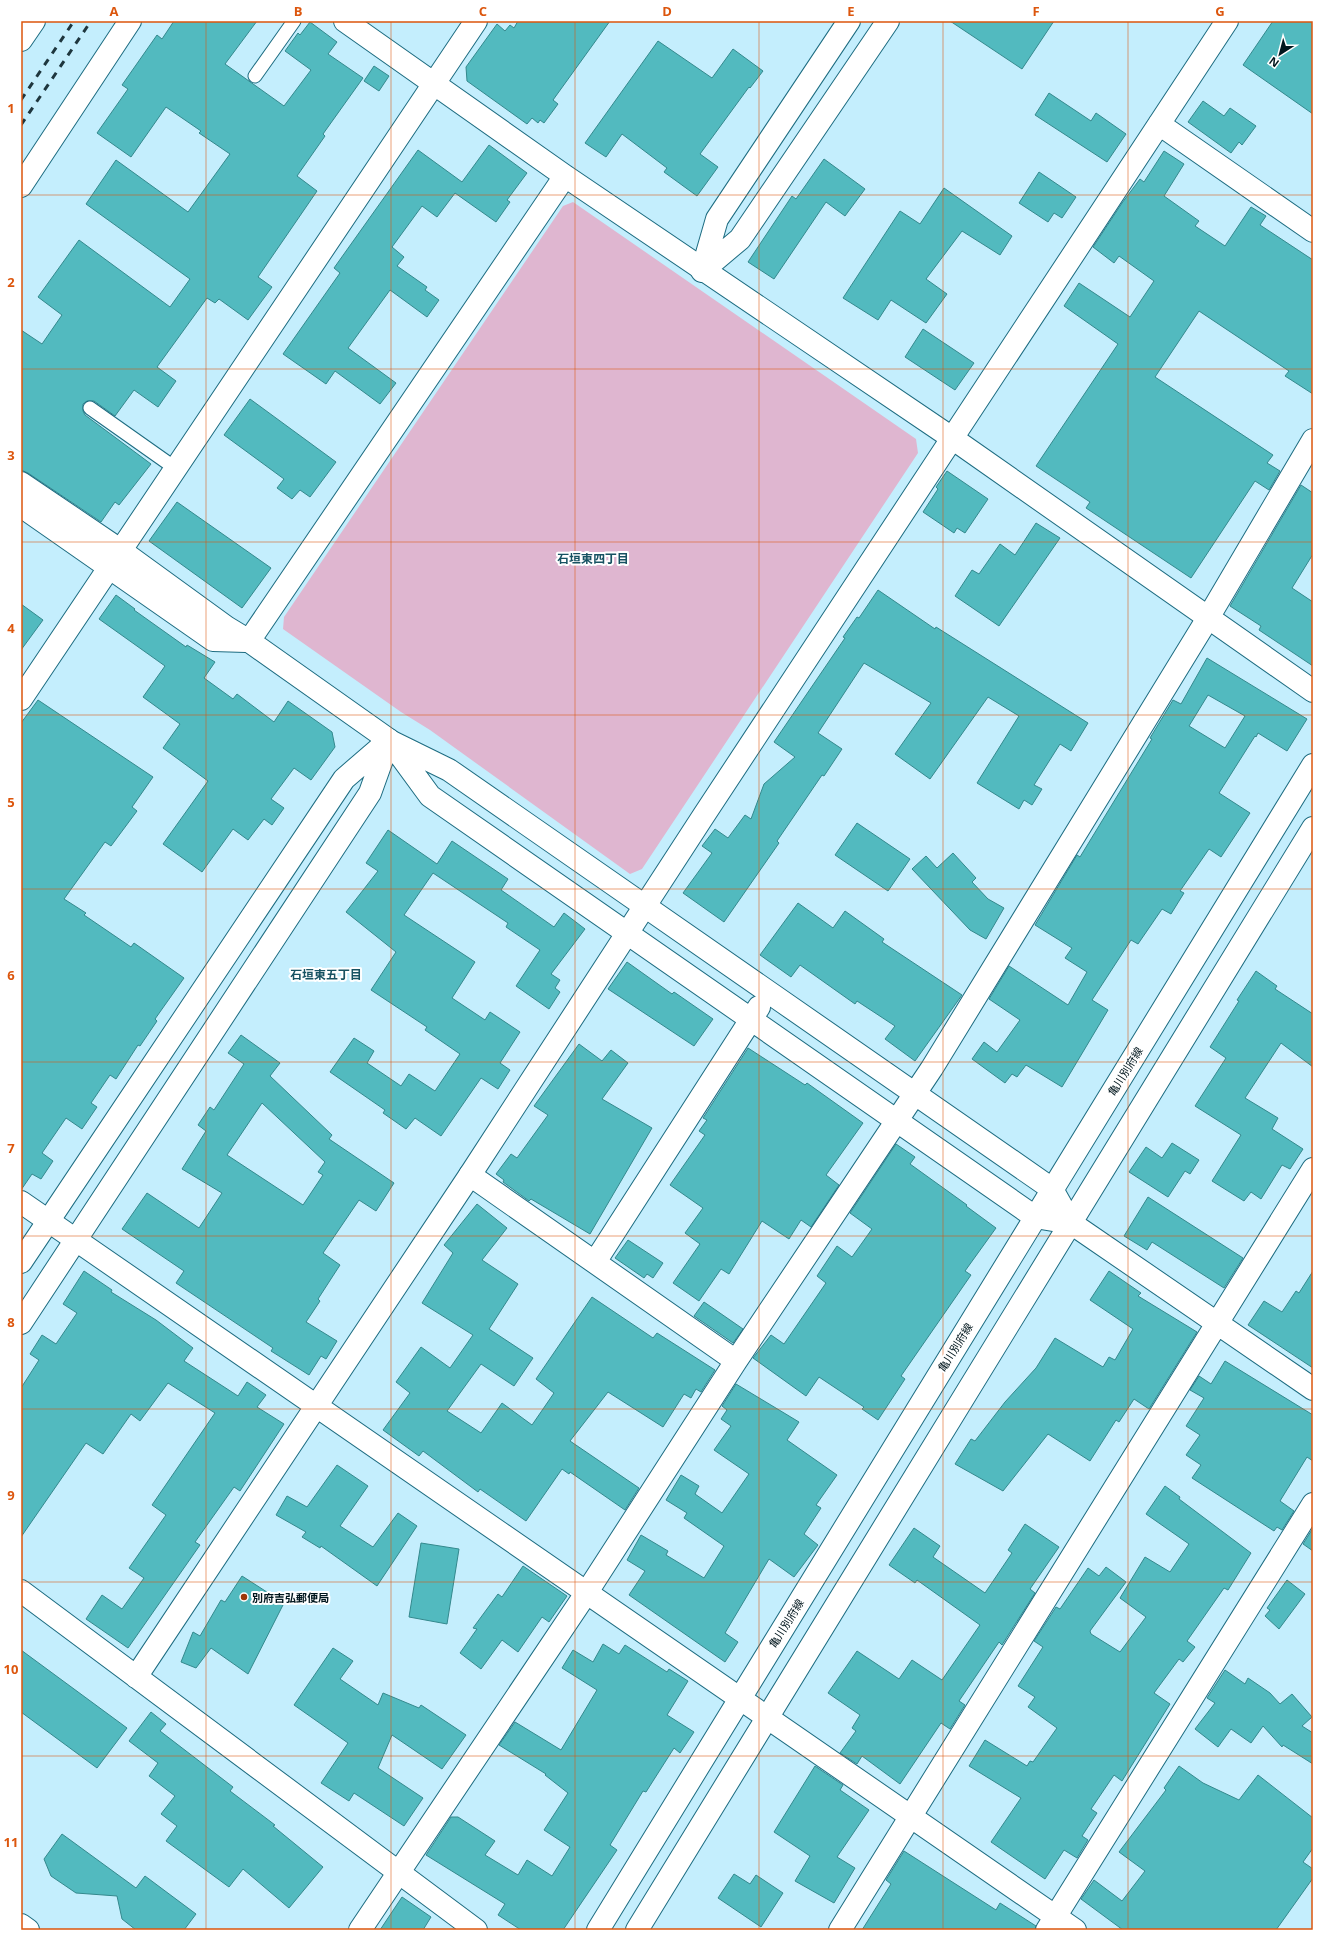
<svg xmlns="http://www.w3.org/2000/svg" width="1334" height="1951" font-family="'Open Sans','Noto Sans JP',sans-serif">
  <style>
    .green { fill: #dfb6d0 }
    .building { fill: #52babf; stroke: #34898d; fill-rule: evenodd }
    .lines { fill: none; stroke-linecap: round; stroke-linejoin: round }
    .service-casing { stroke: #1d6c81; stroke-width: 15 }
    .minor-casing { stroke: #1d6c81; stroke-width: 24 }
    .tertiary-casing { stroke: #1d6c81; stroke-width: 24 }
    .secondary-casing { stroke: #1d6c81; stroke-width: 24 }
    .service { stroke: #fff; stroke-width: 13 }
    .minor { stroke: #fff; stroke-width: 22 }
    .tertiary { stroke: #fff; stroke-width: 22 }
    .secondary { stroke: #fff; stroke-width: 22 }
    .rail { stroke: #1e363e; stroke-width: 3; stroke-dasharray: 7 7; stroke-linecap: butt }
    .grid { fill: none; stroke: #dc560d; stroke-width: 1; stroke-opacity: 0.55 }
    .poi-dot { fill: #9c3708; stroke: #fff; stroke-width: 1.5 }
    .labels { text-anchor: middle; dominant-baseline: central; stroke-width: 4; stroke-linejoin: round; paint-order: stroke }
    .street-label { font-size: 11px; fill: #01161d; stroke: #fff }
    .poi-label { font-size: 11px; font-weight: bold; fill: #01161d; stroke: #fff; text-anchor: start }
    .neighbourhood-label { font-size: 12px; font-weight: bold; fill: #175262; stroke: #fff }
    .neatline { fill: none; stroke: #dc560d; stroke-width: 1.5 }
    .grid-label { font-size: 13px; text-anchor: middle; font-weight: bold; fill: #dc560d }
  </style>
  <rect width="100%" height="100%" fill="#c4eefd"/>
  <path class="green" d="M 573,202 L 916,439 L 918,453 L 642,869 L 630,874 L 430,730 L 401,712 L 283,629 L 284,617 L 563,206 Z"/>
  <path class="building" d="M 174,21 L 257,21 L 225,64 L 284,106 L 311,70 L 285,51 L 298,33 L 300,35 L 310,22 L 337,42 L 328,54 L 363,78 L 323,134 L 325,136 L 297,176 L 317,191 L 258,277 L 272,287 L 248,320 L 219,299 L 215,303 L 207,298 L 157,367 L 176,381 L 158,407 L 134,390 L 115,416 L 94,401 L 87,401 L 83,404 L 83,411 L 85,415 L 151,464 L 119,505 L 115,502 L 101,522 L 28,473 L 21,470 L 21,330 L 42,344 L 62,315 L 38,297 L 79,240 L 170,307 L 190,279 L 86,204 L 116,160 L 188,212 L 230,154 L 199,133 L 201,131 L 166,107 L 131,157 L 97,133 L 128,89 L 122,85 L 157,35 L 162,39 Z
    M 518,21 L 610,21 L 553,100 L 558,104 L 544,123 L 540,120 L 538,123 L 532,118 L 527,124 L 467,81 L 466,67 L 497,24 L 505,31 L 510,25 L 514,28 Z
    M 950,21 L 1054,21 L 1022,69 Z
    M 1273,21 L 1313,21 L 1313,114 L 1243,65 Z
    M 658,41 L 712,78 L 733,49 L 763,71 L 750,88 L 749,87 L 700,154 L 718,167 L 697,196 L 664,172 L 667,168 L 622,134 L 606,157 L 585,143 Z
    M 374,66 L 389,76 L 379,91 L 364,81 Z
    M 1049,93 L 1091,121 L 1096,113 L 1126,134 L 1107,162 L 1035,115 Z
    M 1203,101 L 1224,116 L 1230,108 L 1256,126 L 1242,145 L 1239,142 L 1231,153 L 1188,122 Z
    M 489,145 L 527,173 L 507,200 L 510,202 L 496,222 L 455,193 L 437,217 L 422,206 L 392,247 L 404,257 L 397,266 L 427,287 L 425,290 L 439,300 L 427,317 L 390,290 L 348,348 L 396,383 L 380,404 L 335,371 L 326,384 L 283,354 L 340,273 L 334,268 L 418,150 L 462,182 Z
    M 1164,151 L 1184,164 L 1164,196 L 1199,221 L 1195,226 L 1225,246 L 1251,207 L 1266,216 L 1260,225 L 1313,260 L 1313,394 L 1285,376 L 1289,371 L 1199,311 L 1155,377 L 1273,455 L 1267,463 L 1280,471 L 1269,490 L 1255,481 L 1191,578 L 1086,508 L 1090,502 L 1036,466 L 1118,344 L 1064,306 L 1079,283 L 1130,317 L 1154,281 L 1119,256 L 1114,263 L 1093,247 L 1122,203 L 1140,179 L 1144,182 Z
    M 824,159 L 865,189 L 845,216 L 826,202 L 774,279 L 748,262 L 792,196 L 796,199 Z
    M 1039,172 L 1076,197 L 1062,218 L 1054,213 L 1048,222 L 1019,203 Z
    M 944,188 L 1012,236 L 1000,255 L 962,231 L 926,279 L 947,294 L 926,323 L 891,300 L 878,320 L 843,298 L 900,211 L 920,224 Z
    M 923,329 L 974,363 L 955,390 L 905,357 Z
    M 250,399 L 336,462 L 310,497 L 300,490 L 292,499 L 277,488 L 284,479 L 224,435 Z
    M 947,471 L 988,499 L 965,533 L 957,528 L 954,533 L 923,512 L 938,489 L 936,487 Z
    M 1301,485 L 1313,493 L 1313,554 L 1292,588 L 1313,602 L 1313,666 L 1259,630 L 1261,626 L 1230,606 Z
    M 177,502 L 271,568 L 242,608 L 149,541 Z
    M 1036,523 L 1060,538 L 999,626 L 955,596 L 972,570 L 979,574 L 1000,544 L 1015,555 Z
    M 878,590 L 935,629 L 936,627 L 1088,723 L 1071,751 L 1060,744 L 1034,785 L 1042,789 L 1032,805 L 1024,800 L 1019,809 L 977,783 L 1019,716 L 988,697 L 930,779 L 895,754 L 931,703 L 864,663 L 818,733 L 842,749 L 824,776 L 822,775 L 777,841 L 779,843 L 724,922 L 683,893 L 712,853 L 702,846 L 715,829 L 728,838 L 745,815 L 751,819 L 764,784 L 795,757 L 774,742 L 845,638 L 843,637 L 857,617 L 859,618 Z
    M 116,595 L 135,609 L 134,610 L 186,647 L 187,645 L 215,662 L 204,678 L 233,699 L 237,694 L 274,722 L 288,701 L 332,732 L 335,747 L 311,780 L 294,768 L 271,799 L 284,808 L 272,825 L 264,819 L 248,840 L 233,829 L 202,872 L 163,844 L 208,781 L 163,748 L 180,724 L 143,697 L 165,666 L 99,619 Z
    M 21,604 L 43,620 L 21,650 Z
    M 1207,658 L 1307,719 L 1287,751 L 1258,733 L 1256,737 L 1255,736 L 1219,793 L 1250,813 L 1221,857 L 1209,849 L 1180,891 L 1184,893 L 1171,914 L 1162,909 L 1138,944 L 1131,940 L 1092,1000 L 1108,1010 L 1062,1087 L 1026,1065 L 1017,1077 L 1012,1074 L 1005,1083 L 972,1059 L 984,1042 L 997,1052 L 1020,1020 L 989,999 L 1009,966 L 1068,1005 L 1087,972 L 1065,958 L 1072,948 L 1035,925 L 1077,855 L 1080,857 L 1152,739 L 1150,738 L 1173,700 L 1181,704 ZM 1208,695 L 1245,716 L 1225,748 L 1189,726 Z
    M 38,700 L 153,777 L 132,807 L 137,811 L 111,846 L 105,842 L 64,899 L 86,913 L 84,915 L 131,947 L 134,943 L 184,978 L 155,1019 L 157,1021 L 140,1046 L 138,1045 L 116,1079 L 110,1075 L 91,1103 L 97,1107 L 82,1129 L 66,1118 L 42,1153 L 53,1161 L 41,1179 L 32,1174 L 21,1190 L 21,723 Z
    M 857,823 L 910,859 L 888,891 L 835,855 Z
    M 388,830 L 437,864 L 452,841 L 508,879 L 501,890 L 554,927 L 564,913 L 585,929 L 551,974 L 560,980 L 555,988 L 560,992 L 549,1009 L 516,986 L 540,950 L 506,927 L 508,923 L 433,873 L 404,915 L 475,962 L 452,998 L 485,1020 L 490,1012 L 520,1032 L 500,1063 L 510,1070 L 498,1089 L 481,1078 L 441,1136 L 415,1118 L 406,1129 L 383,1113 L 385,1110 L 330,1072 L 354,1038 L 374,1051 L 367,1063 L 401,1086 L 409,1074 L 435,1091 L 460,1054 L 425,1030 L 427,1027 L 371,990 L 396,952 L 346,912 L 378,871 L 366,863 Z
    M 953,853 L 976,878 L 972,882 L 988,899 L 1004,908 L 986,939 L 970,930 L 912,869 L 926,856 L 937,868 Z
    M 798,903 L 833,928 L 845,911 L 884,939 L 882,942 L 962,995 L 915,1061 L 885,1039 L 895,1026 L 857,1001 L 855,1004 L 800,965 L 791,977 L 760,955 Z
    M 627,962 L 672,994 L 674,992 L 713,1019 L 694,1046 L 608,989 Z
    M 1256,971 L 1277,986 L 1275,989 L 1313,1014 L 1313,1067 L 1281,1043 L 1245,1098 L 1278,1118 L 1272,1129 L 1303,1149 L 1290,1169 L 1282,1165 L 1261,1199 L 1251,1192 L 1244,1201 L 1212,1181 L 1241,1135 L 1195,1106 L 1226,1058 L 1210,1047 L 1239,1001 L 1237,1000 Z
    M 241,1035 L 280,1063 L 270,1076 L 332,1135 L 329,1139 L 394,1183 L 376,1211 L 359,1200 L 323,1253 L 340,1265 L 318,1299 L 320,1301 L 306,1322 L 337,1341 L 326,1359 L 321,1356 L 309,1375 L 271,1351 L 273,1348 L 176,1283 L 184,1271 L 122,1229 L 147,1193 L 199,1228 L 222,1193 L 182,1169 L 206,1131 L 198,1125 L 210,1107 L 214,1110 L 244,1064 L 228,1053 ZM 262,1103 L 325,1162 L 318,1172 L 323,1175 L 303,1205 L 227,1155 Z
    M 579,1044 L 602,1061 L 611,1050 L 628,1063 L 602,1099 L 652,1128 L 590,1234 L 531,1199 L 529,1201 L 503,1182 L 504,1180 L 496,1174 L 511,1154 L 517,1158 L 548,1115 L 534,1106 Z
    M 748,1048 L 805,1085 L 807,1083 L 863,1123 L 826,1175 L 839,1185 L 811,1227 L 801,1220 L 789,1239 L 762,1221 L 729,1274 L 721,1269 L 699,1301 L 673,1283 L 700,1244 L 685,1233 L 703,1208 L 670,1185 L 705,1135 L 699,1131 L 707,1120 L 703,1118 Z
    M 1172,1143 L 1199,1160 L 1190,1174 L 1185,1171 L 1168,1197 L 1129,1172 L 1146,1147 L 1162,1158 Z
    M 896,1144 L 915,1157 L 910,1164 L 967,1205 L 966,1206 L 996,1228 L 965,1271 L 971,1275 L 901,1376 L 905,1379 L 878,1420 L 862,1409 L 864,1407 L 819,1377 L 806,1396 L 753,1358 L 771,1335 L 784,1344 L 826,1283 L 817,1276 L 837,1246 L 852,1257 L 872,1229 L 850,1213 Z
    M 1148,1197 L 1243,1258 L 1224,1288 L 1152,1242 L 1147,1250 L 1124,1236 Z
    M 477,1204 L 507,1228 L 482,1260 L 518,1284 L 489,1329 L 533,1358 L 514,1386 L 481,1364 L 447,1411 L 481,1433 L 502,1403 L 532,1425 L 554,1393 L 536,1379 L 592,1297 L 653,1338 L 657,1333 L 715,1370 L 701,1392 L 696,1389 L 691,1398 L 684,1394 L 663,1427 L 608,1392 L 570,1441 L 639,1488 L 625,1510 L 570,1472 L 569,1474 L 562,1469 L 526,1521 L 480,1489 L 478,1492 L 423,1451 L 419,1456 L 383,1430 L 410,1393 L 396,1382 L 421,1347 L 450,1368 L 473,1335 L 422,1303 L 453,1253 L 444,1245 Z
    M 628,1240 L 663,1263 L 653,1278 L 647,1274 L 644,1278 L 615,1258 Z
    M 84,1271 L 112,1290 L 111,1292 L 156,1320 L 193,1348 L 184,1361 L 238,1396 L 247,1382 L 266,1395 L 257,1407 L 284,1424 L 240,1491 L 234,1487 L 195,1542 L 200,1545 L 128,1648 L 86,1619 L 102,1595 L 122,1609 L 144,1578 L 129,1568 L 166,1515 L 152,1505 L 215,1413 L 168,1383 L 140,1421 L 131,1414 L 103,1454 L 86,1443 L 21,1537 L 21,1388 L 39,1360 L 30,1354 L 42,1335 L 56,1344 L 77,1313 L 63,1304 Z
    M 1109,1271 L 1141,1293 L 1138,1296 L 1197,1332 L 1149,1409 L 1134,1399 L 1119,1422 L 1116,1420 L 1090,1461 L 1048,1434 L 1003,1491 L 955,1464 L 971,1439 L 975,1441 L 1005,1402 L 1036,1368 L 1055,1338 L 1103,1367 L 1109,1357 L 1115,1360 L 1133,1329 L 1090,1300 Z
    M 1313,1271 L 1313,1368 L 1248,1325 L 1264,1301 L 1282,1312 L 1296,1291 L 1299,1293 Z
    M 704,1302 L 743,1329 L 733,1343 L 694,1316 Z
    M 1225,1361 L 1313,1415 L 1313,1461 L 1307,1457 L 1280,1501 L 1294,1511 L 1282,1530 L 1277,1527 L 1274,1531 L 1192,1478 L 1201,1465 L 1186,1455 L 1200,1435 L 1186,1426 L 1204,1398 L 1190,1390 L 1199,1376 L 1211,1384 Z
    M 736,1384 L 799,1422 L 787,1440 L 837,1475 L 816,1505 L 821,1508 L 804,1534 L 818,1545 L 794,1577 L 769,1559 L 725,1633 L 738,1642 L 725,1662 L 629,1595 L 645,1571 L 627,1560 L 641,1535 L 668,1551 L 666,1555 L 704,1578 L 724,1546 L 684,1518 L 687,1513 L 666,1500 L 681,1475 L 699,1486 L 695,1494 L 722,1513 L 749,1474 L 714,1450 L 731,1426 L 721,1419 L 727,1410 L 722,1406 Z
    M 337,1465 L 368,1486 L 340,1526 L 373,1547 L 398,1513 L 417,1526 L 377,1586 L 321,1546 L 320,1548 L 302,1537 L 306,1532 L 276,1515 L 287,1496 L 307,1507 Z
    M 1165,1486 L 1180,1497 L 1179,1499 L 1251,1553 L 1228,1590 L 1224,1588 L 1187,1641 L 1195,1647 L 1183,1662 L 1179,1659 L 1154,1693 L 1170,1704 L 1122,1781 L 1114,1775 L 1091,1809 L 1097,1813 L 1082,1836 L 1088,1840 L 1077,1858 L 1064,1850 L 1045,1879 L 991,1842 L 1021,1798 L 969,1766 L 985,1740 L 1027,1766 L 1030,1761 L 1033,1762 L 1057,1728 L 1028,1707 L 1035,1697 L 1018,1686 L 1043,1647 L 1034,1641 L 1056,1607 L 1060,1609 L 1088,1568 L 1099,1576 L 1106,1567 L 1126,1582 L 1090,1631 L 1091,1634 L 1120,1652 L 1146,1617 L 1120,1598 L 1145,1557 L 1170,1572 L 1189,1544 L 1146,1514 Z
    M 1025,1524 L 1059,1547 L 1030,1589 L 1035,1593 L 1002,1645 L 999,1642 L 959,1701 L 965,1705 L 950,1729 L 941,1723 L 900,1784 L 862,1756 L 857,1764 L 840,1753 L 856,1731 L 852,1728 L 860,1715 L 828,1693 L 857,1651 L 899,1679 L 912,1660 L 942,1680 L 980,1625 L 917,1580 L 915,1583 L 889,1565 L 914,1528 L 940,1546 L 933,1557 L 985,1593 L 1012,1553 L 1008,1550 Z
    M 1313,1528 L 1313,1551 L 1303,1544 Z
    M 421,1543 L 459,1549 L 447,1624 L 409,1617 Z
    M 523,1566 L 567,1596 L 549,1622 L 542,1617 L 518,1652 L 502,1640 L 481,1669 L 460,1653 L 477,1629 L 473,1628 L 498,1594 L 502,1597 Z
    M 242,1576 L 284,1603 L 248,1674 L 211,1648 L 196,1668 L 181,1662 L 193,1632 L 200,1636 L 221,1600 L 225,1602 Z
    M 1287,1580 L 1305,1594 L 1279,1629 L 1265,1616 L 1270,1610 L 1267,1608 Z
    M 603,1644 L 619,1654 L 625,1645 L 667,1672 L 669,1669 L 688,1681 L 667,1715 L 694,1732 L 680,1753 L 674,1748 L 646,1792 L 643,1791 L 610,1845 L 617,1850 L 563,1930 L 521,1930 L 498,1915 L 505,1904 L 426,1855 L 451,1817 L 458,1817 L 495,1841 L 485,1855 L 518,1875 L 527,1860 L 552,1876 L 570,1847 L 544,1830 L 568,1793 L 545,1775 L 546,1774 L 499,1745 L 515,1722 L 561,1750 L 597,1690 L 562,1668 L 573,1650 L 593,1662 Z
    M 333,1648 L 353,1661 L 340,1679 L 378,1705 L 383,1693 L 419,1708 L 421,1705 L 466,1735 L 442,1769 L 392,1735 L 378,1768 L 423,1798 L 404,1826 L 354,1793 L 349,1801 L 321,1783 L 348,1743 L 294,1705 Z
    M 21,1650 L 127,1728 L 97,1768 L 21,1712 Z
    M 1225,1670 L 1245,1684 L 1248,1678 L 1270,1693 L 1280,1704 L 1292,1694 L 1312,1717 L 1302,1726 L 1313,1733 L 1313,1764 L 1283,1745 L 1282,1747 L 1263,1726 L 1251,1743 L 1231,1729 L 1218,1747 L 1195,1729 L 1215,1703 L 1207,1698 Z
    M 151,1712 L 166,1724 L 160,1731 L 233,1787 L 230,1791 L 275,1825 L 273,1826 L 323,1867 L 289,1908 L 243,1869 L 229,1887 L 166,1841 L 177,1826 L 161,1814 L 175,1796 L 149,1776 L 158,1763 L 129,1741 Z
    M 815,1766 L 843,1785 L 840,1790 L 869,1810 L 837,1857 L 855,1868 L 834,1903 L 795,1881 L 810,1856 L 774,1832 Z
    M 1179,1766 L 1203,1783 L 1239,1800 L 1258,1775 L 1313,1818 L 1313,1848 L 1303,1862 L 1313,1869 L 1313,1878 L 1276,1930 L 1123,1930 L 1081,1899 L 1094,1880 L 1122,1901 L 1145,1871 L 1119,1852 L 1166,1790 L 1164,1788 Z
    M 62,1834 L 136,1888 L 145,1876 L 196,1914 L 184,1930 L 136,1930 L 122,1919 L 117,1896 L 76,1893 L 51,1876 L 44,1859 Z
    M 904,1851 L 996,1910 L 1000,1903 L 1036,1926 L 1035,1930 L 862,1930 L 891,1884 L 886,1880 Z
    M 734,1874 L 750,1884 L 756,1875 L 783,1893 L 761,1927 L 718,1898 Z
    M 402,1897 L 431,1917 L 423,1930 L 380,1930 Z"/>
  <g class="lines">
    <defs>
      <path id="service" d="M 255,76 L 294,21
        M 90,408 L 175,468"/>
      <path id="minor" d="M 21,40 L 34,21
        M 702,271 L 740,239 L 888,21
        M 702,271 L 717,219 L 849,21
        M 21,483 L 120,550 L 226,627 L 249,641
        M 21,506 L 213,640 L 246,641
        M 389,740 L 430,796 L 1035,1217 L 1071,1223 L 1313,1389
        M 390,741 L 449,770 L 1052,1189 L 1071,1223
        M 470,1175 L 736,1361
        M 21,1262 L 344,779 L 388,741
        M 595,1262 L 759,1007
        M 21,1323 L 370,793 L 389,740
        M 360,1930 L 587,1592 L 736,1361 L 932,1068 L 1208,618 L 1313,440
        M 840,1930 L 1313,1169"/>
      <path id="tertiary" d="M 345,21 L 565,176 L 952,438 L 1313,691
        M 1159,124 L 1313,231
        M 21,186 L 130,21
        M 21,699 L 476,21
        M 389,740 L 249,641 L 565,176
        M 21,1202 L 1075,1930
        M 21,1591 L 476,1930
        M 136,1677 L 470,1175 L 704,815 L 1227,21
        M 21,1925 L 28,1930
        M 1047,1930 L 1313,1504"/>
      <path id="secondary" d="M 598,1930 L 1313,765
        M 637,1930 L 1313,828"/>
    </defs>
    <use href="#service" class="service-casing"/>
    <use href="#minor" class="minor-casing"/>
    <use href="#tertiary" class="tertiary-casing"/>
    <use href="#secondary" class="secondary-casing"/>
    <use href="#service" class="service"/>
    <use href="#minor" class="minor"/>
    <use href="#tertiary" class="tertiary"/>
    <use href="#secondary" class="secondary"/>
    <path class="rail" d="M 21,100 L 74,21
      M 21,125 L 91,21"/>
  </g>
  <path class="grid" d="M 206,21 L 206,1930M 391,21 L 391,1930M 575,21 L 575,1930M 759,21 L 759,1930M 943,21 L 943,1930M 1128,21 L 1128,1930M 21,195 L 1313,195M 21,369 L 1313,369M 21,542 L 1313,542M 21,715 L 1313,715M 21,889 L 1313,889M 21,1062 L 1313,1062M 21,1236 L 1313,1236M 21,1409 L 1313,1409M 21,1582 L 1313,1582M 21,1756 L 1313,1756"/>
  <circle class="poi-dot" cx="244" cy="1597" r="4"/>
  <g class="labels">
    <g class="street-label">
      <text transform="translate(1125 1071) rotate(-58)">亀川別府線</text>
      <text transform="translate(955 1347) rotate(-58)">亀川別府線</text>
      <text transform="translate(786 1623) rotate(-58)">亀川別府線</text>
    </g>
    <g class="poi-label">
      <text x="252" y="1597">別府吉弘郵便局</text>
    </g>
    <g class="neighbourhood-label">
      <text x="593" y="558">石垣東四丁目</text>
      <text x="326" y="974">石垣東五丁目</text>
    </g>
  </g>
  <rect width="1334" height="1951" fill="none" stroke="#ffffff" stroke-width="44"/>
  <g transform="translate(1280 54) rotate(216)" stroke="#ffffff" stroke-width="3" paint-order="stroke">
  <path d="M0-3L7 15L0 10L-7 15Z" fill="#01161d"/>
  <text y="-6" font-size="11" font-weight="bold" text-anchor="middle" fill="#01161d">N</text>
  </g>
  <rect x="22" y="22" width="1290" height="1907" class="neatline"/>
  <g class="grid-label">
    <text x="114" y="16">A</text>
    <text x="298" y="16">B</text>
    <text x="483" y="16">C</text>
    <text x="667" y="16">D</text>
    <text x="851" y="16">E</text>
    <text x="1036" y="16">F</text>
    <text x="1220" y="16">G</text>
    <text x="11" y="113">1</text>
    <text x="11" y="287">2</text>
    <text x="11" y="460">3</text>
    <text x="11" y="633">4</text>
    <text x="11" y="807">5</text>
    <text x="11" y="980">6</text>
    <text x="11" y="1153">7</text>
    <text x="11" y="1327">8</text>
    <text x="11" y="1500">9</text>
    <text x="11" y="1674">10</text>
    <text x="11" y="1847">11</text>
  </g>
</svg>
